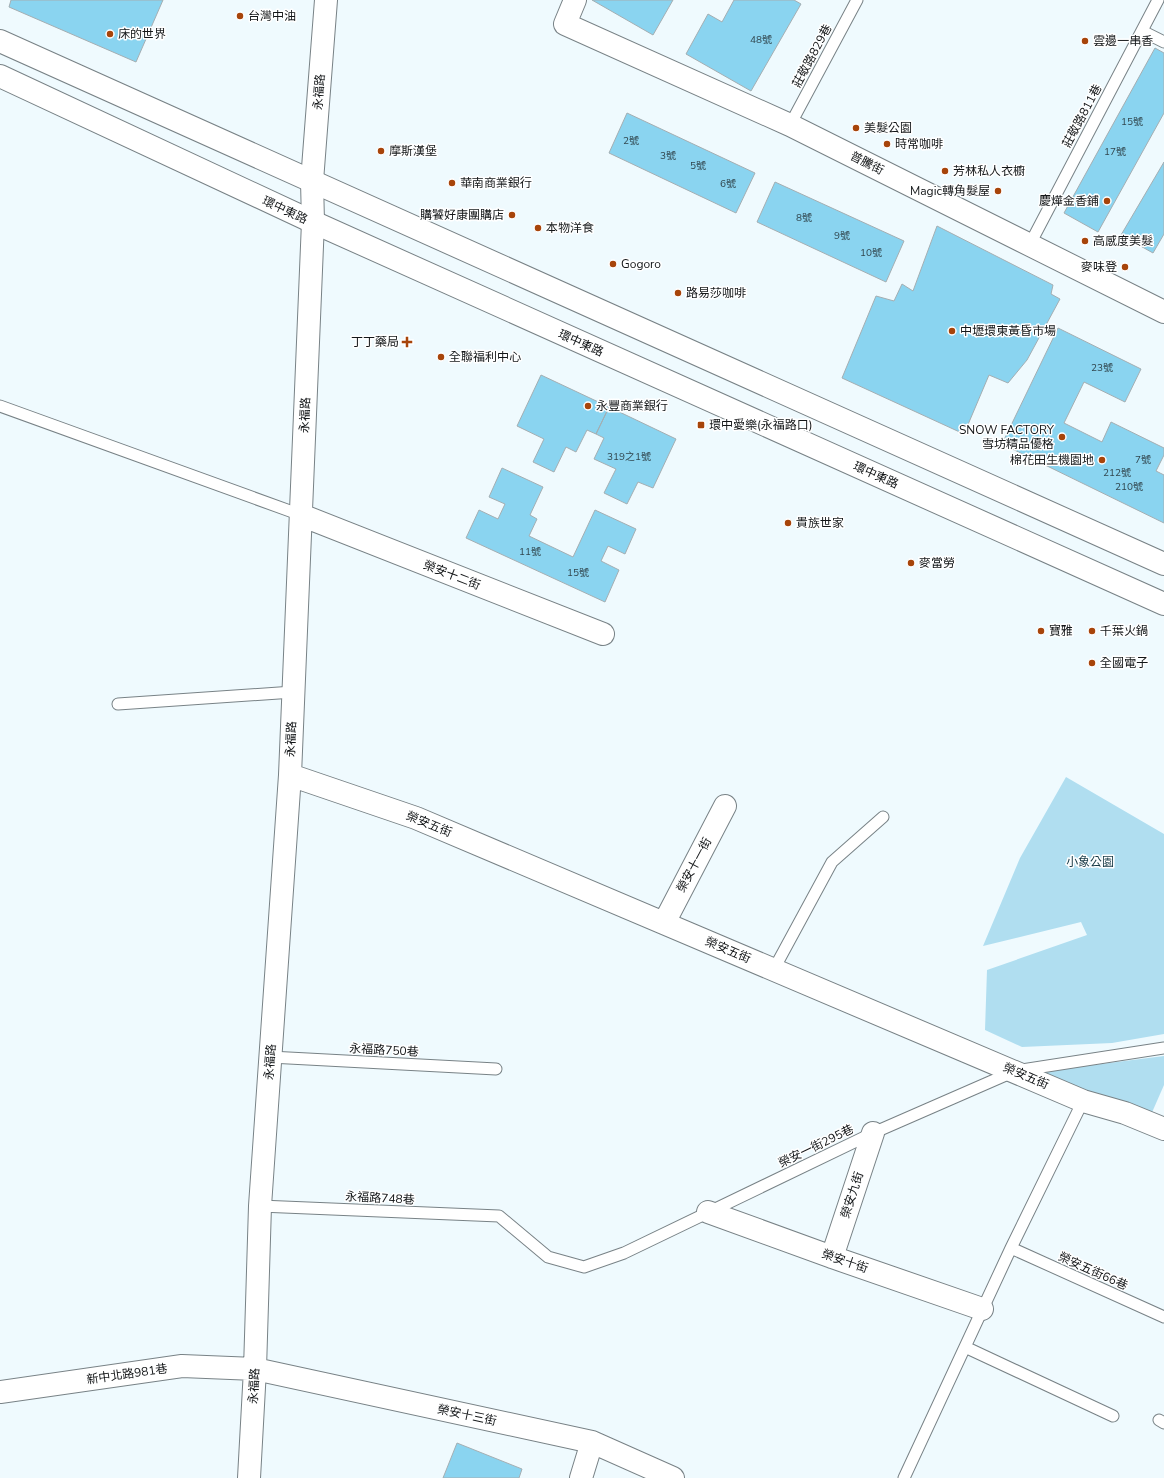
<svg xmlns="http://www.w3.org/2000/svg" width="1164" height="1478" font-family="'Nunito Sans','Noto Sans TC',sans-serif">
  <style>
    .green { fill: #b0def0 }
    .building { fill: #8ad4f0; stroke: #a4aeb2 }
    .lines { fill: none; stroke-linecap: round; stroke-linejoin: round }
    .service-casing { stroke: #788286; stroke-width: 13 }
    .minor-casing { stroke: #788286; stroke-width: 24 }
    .tertiary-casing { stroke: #788286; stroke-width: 24 }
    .service { stroke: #fff; stroke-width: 11 }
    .minor { stroke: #fff; stroke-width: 22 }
    .tertiary { stroke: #fff; stroke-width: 22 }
    .poi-dot { fill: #a7440a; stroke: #fff; stroke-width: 1.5 }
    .labels { text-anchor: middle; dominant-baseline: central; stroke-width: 3; stroke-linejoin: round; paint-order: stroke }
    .number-label { font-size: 10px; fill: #31464e }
    .poi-label { font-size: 12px; fill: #131618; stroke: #fff; text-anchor: start }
    .street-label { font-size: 12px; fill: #131618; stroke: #fff }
    .park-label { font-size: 12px; fill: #163945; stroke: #fff }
  </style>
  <rect width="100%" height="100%" fill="#effafe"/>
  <path class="green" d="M 1066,777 L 1164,834 L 1164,1034 L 1112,1043 L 1022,1047 L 985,1030 L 987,970 L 1087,935 L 1081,922 L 983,946 L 1020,858 Z
    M 1164,1056 L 1164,1085 L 1150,1117 L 1030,1073 Z"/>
  <path class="building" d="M 11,0 L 163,0 L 136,62 L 9,7 Z
    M 592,0 L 673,0 L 653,35 Z
    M 734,0 L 794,0 L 801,4 L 751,91 L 686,54 L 708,14 L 722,22 Z
    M 1155,48 L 1164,53 L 1164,113 L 1098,232 L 1064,213 Z
    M 627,113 L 755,173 L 736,213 L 609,153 Z
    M 1164,162 L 1164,234 L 1153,253 L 1121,235 Z
    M 775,182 L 904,241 L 886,282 L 757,222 Z
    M 937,226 L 1053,285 L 1051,294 L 1060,299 L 1027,360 L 1008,383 L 989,375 L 964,434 L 842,378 L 876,296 L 894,301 L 902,284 L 913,291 Z
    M 1058,328 L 1141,369 L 1125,402 L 1084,382 L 1064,423 L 1102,442 L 1111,422 L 1164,448 L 1164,455 L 1156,471 L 1164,475 L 1164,523 L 1002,444 Z
    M 541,375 L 609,407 L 596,434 L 587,430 L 576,452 L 566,447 L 554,472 L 533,462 L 544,439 L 517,426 Z
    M 609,407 L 676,439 L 653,488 L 638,482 L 627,504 L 604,493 L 616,469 L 594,459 L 604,438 L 596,434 Z
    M 502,468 L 543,487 L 530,515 L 537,519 L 529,536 L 573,557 L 595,510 L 636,529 L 625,554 L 608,546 L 601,561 L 619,570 L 605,602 L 466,538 L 479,510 L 498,519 L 505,504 L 489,497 Z
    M 457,1443 L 522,1469 L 519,1478 L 443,1478 Z"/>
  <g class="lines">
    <defs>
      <path id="service" d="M 1142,31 L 1164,42
        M 790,125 L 857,0
        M 1030,244 L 1158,0
        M 0,406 L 301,515
        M 118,704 L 293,692
        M 774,969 L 832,862 L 883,817
        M 270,1057 L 496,1069
        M 260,1206 L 499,1216 L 548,1257 L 584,1267 L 624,1253 L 873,1133 L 1015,1071 L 1164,1048
        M 1011,1248 L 1164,1317
        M 965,1347 L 1113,1416
        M 1159,1420 L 1164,1423
        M 904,1478 L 1011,1248 L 1083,1101"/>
      <path id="minor" d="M 575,0 L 565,24 L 790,125 L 1164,312
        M 301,515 L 603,634
        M 290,775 L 416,818 L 1083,1101 L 1125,1113 L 1164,1129
        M 664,923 L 725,806
        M 708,1212 L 832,1257 L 982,1309
        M 832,1257 L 873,1133
        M 0,1392 L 182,1366 L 255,1369 L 592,1442 L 673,1478
        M 249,1478 L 255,1369 L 260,1206 L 290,775 L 313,222 L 312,181 L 326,0
        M 581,1478 L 592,1442"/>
      <path id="tertiary" d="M 0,41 L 1164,564
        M 0,76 L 313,222 L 1164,604"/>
    </defs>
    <use href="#service" class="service-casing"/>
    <use href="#minor" class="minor-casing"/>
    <use href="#tertiary" class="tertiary-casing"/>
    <use href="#service" class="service"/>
    <use href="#minor" class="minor"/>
    <use href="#tertiary" class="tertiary"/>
  </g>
  <g class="poi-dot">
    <circle cx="240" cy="16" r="4"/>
    <circle cx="110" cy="34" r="4"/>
    <circle cx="1085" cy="41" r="4"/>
    <circle cx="856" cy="128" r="4"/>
    <circle cx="887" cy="144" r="4"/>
    <circle cx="381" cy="151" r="4"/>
    <circle cx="945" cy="171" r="4"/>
    <circle cx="452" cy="183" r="4"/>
    <circle cx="998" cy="191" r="4"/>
    <circle cx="1107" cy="201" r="4"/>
    <circle cx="512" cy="215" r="4"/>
    <circle cx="538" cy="228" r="4"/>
    <circle cx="1085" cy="241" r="4"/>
    <circle cx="613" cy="264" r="4"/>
    <circle cx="1125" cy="267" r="4"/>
    <circle cx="678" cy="293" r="4"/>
    <circle cx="952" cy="331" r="4"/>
    <path d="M405 336h4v4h4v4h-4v4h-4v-4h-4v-4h4z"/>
    <circle cx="441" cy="357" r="4"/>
    <circle cx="588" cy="406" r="4"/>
    <rect x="697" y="421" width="8" height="8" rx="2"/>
    <circle cx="1062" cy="437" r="4"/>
    <circle cx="1102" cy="460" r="4"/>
    <circle cx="788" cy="523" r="4"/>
    <circle cx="911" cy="563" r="4"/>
    <circle cx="1041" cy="631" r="4"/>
    <circle cx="1092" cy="631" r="4"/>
    <circle cx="1092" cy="663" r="4"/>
  </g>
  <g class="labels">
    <g class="number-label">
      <text x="761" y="40">48號</text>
      <text x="1132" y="122">15號</text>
      <text x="631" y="141">2號</text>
      <text x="1115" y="152">17號</text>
      <text x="668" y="156">3號</text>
      <text x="698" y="166">5號</text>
      <text x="728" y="184">6號</text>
      <text x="804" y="218">8號</text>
      <text x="842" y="236">9號</text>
      <text x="871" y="253">10號</text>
      <text x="1102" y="368">23號</text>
      <text x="629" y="457">319之1號</text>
      <text x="1143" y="460">7號</text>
      <text x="1117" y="473">212號</text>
      <text x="1129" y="487">210號</text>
      <text x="530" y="552">11號</text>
      <text x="578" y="573">15號</text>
    </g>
    <g class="poi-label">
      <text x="248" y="16">台灣中油</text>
      <text x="118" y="34">床的世界</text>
      <text x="1093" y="41">雲邊一串香</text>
      <text x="864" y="128">美髮公園</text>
      <text x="895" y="144">時常咖啡</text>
      <text x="389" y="151">摩斯漢堡</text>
      <text x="953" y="171">芳林私人衣櫥</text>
      <text x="460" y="183">華南商業銀行</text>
      <text x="990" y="191" text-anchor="end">Magic轉角髮屋</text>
      <text x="1099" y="201" text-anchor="end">慶燁金香鋪</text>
      <text x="504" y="215" text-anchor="end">購饕好康團購店</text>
      <text x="546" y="228">本物洋食</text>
      <text x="1093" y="241">高感度美髮</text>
      <text x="621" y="264">Gogoro</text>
      <text x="1117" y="267" text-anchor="end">麥味登</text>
      <text x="686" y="293">路易莎咖啡</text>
      <text x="960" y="331">中壢環東黃昏市場</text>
      <text x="399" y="342" text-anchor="end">丁丁藥局</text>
      <text x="449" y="357">全聯福利中心</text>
      <text x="596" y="406">永豐商業銀行</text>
      <text x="709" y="425">環中愛樂(永福路口)</text>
      <text x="1054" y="430" text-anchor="end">SNOW FACTORY<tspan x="1054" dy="14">雪坊精品優格</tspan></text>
      <text x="1094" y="460" text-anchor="end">棉花田生機園地</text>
      <text x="796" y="523">貴族世家</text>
      <text x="919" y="563">麥當勞</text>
      <text x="1049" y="631">寶雅</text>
      <text x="1100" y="631">千葉火鍋</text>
      <text x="1100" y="663">全國電子</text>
    </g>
    <g class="street-label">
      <text transform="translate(812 56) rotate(-62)">莊敬路829巷</text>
      <text transform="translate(319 92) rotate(-86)">永福路</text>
      <text transform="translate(1082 116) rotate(-62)">莊敬路811巷</text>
      <text transform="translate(867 163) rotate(27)">普騰街</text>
      <text transform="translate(285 210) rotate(25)">環中東路</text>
      <text transform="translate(581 343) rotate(24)">環中東路</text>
      <text transform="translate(305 415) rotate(-88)">永福路</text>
      <text transform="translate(876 475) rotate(24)">環中東路</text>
      <text transform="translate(452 575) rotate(21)">榮安十二街</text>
      <text transform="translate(291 739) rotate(-88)">永福路</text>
      <text transform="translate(429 824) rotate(22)">榮安五街</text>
      <text transform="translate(694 865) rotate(-62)">榮安十一街</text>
      <text transform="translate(728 950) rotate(23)">榮安五街</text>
      <text transform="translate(384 1050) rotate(3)">永福路750巷</text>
      <text transform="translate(270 1062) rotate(-86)">永福路</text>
      <text transform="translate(1026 1076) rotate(23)">榮安五街</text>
      <text transform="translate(816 1146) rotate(-26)">榮安一街295巷</text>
      <text transform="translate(852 1195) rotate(-72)">榮安九街</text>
      <text transform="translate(380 1198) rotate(3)">永福路748巷</text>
      <text transform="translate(845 1261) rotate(19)">榮安十街</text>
      <text transform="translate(1093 1271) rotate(24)">榮安五街66巷</text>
      <text transform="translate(127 1374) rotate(-8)">新中北路981巷</text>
      <text transform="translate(254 1386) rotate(-87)">永福路</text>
      <text transform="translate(467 1415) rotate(12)">榮安十三街</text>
    </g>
    <g class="park-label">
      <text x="1090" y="862">小象公園</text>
    </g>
  </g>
</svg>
